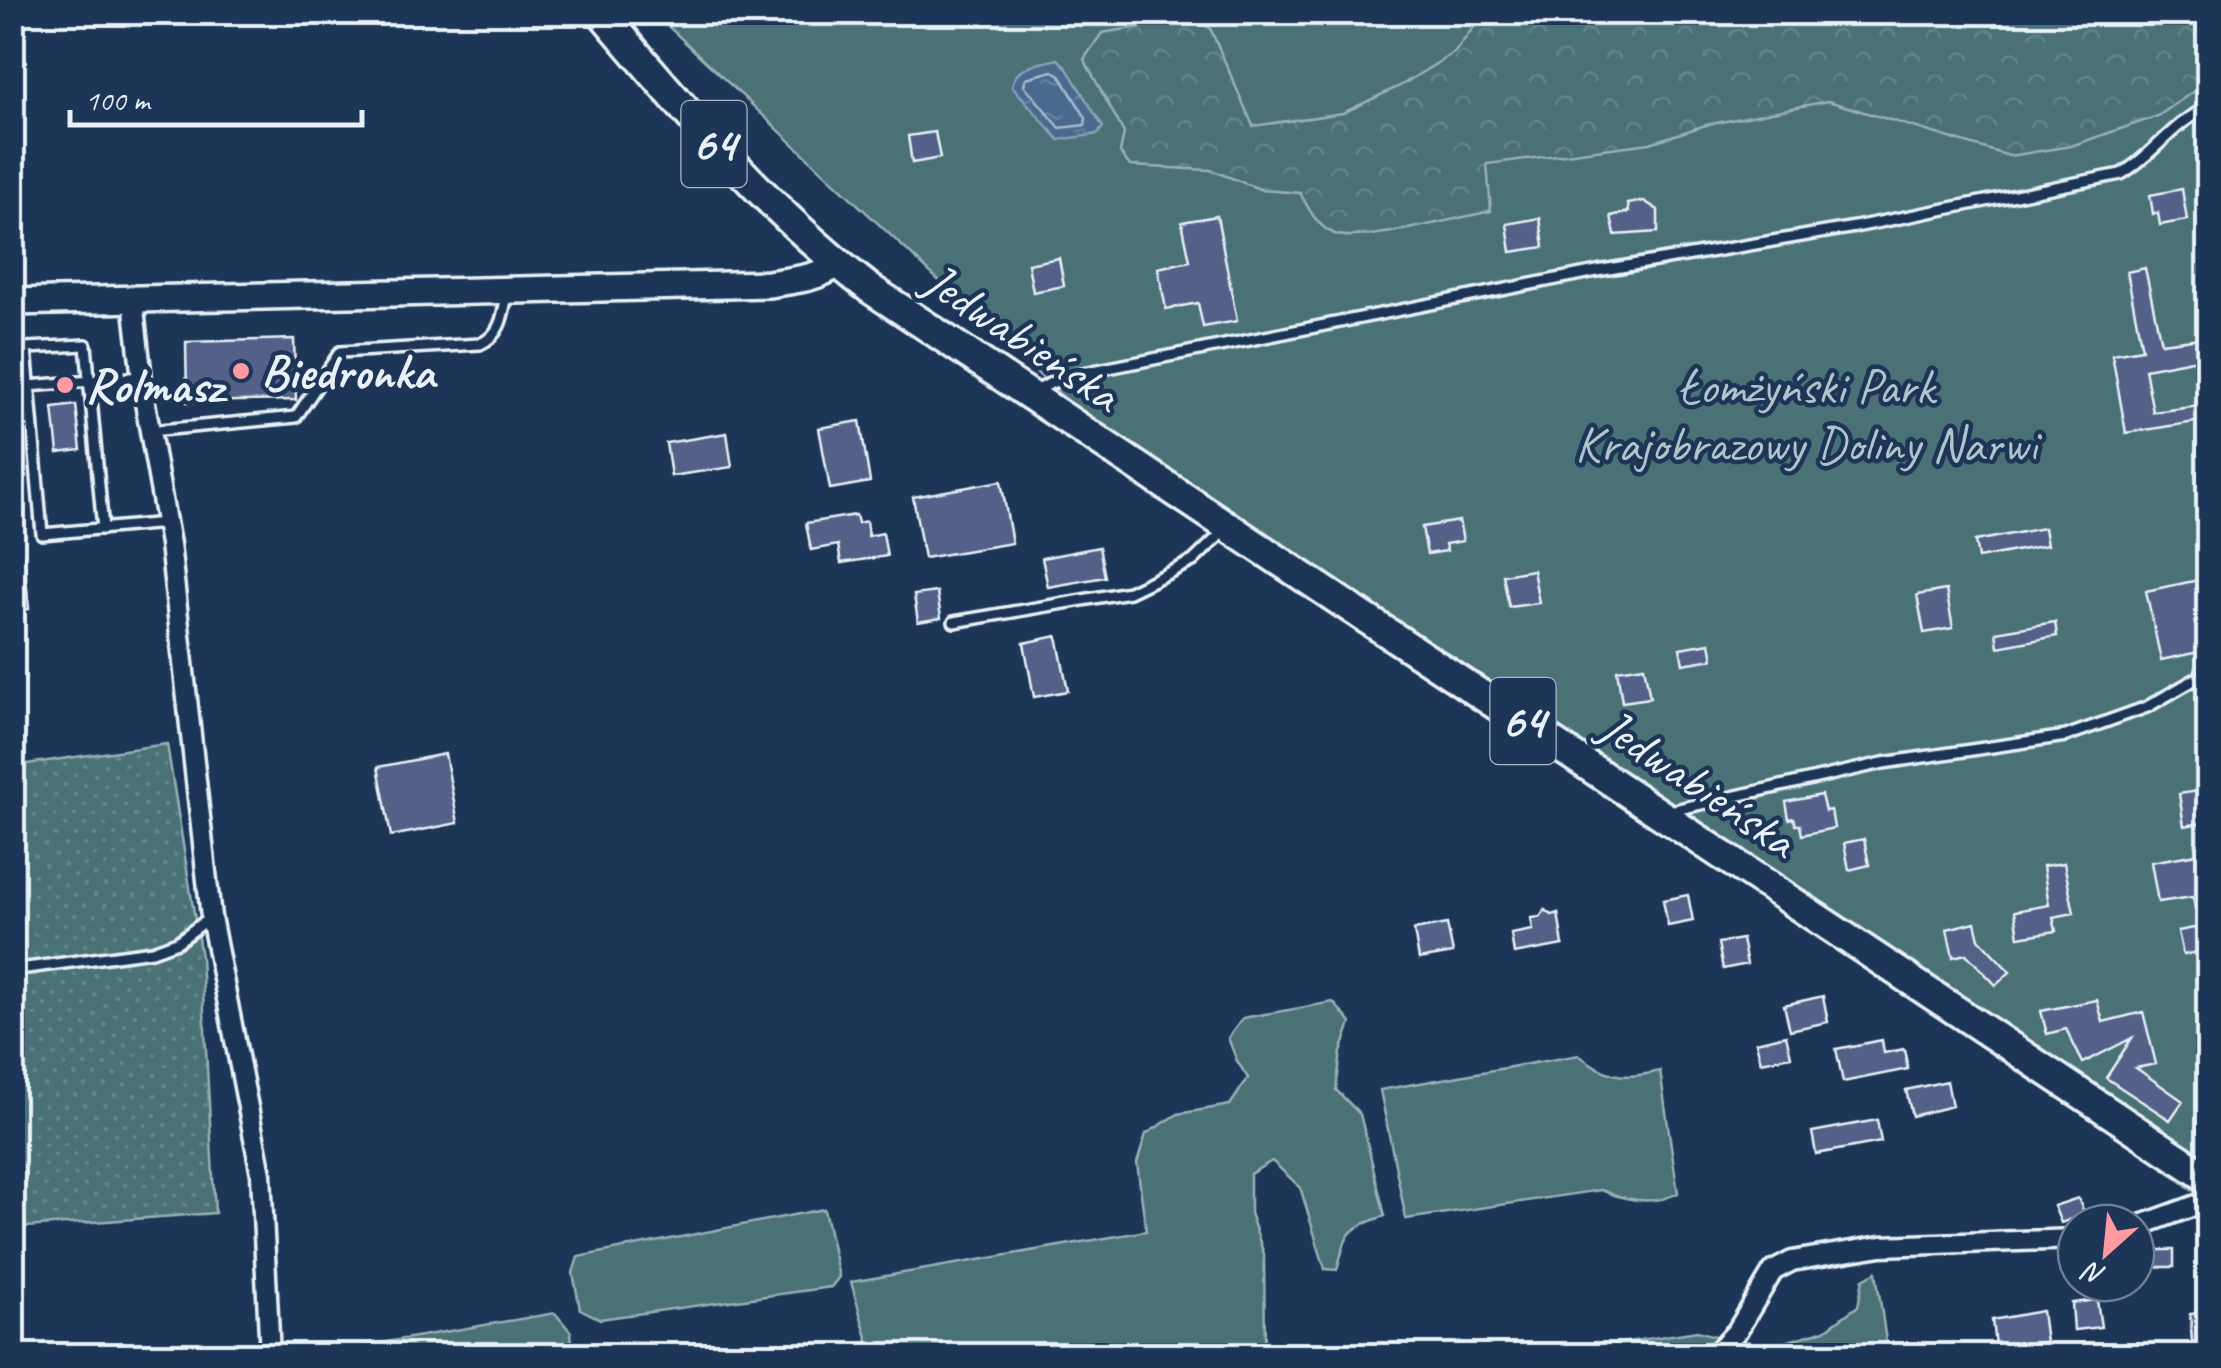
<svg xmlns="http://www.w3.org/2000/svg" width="2221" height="1368" font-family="Caveat,sans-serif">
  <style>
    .green { fill: #487176; stroke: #98b1b7; stroke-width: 2.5 }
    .forest { fill: url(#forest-crowns); stroke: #98b1b7; stroke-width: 2.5 }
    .garden { fill: url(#garden-dots); stroke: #98b1b7; stroke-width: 2.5 }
    .water { fill: url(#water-ripples); stroke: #88a1b9; stroke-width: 2.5 }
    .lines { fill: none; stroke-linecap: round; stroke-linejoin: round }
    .shore { stroke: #a8bbce; stroke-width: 2.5 }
    .building { fill: #536088; stroke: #e8f1f8; stroke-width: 2.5 }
    .service-casing { stroke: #e8f1f8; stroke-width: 16 }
    .minor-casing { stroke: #e8f1f8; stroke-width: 25 }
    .secondary-casing { stroke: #e8f1f8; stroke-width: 32 }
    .primary-casing { stroke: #e8f1f8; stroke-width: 35 }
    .service { stroke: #1d3557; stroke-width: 9 }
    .minor { stroke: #1d3557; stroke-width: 18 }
    .secondary { stroke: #1d3557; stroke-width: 25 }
    .primary { stroke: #1d3557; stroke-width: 28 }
    .poi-dot { fill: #ff9aa2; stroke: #1d3557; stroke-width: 4 }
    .labels { text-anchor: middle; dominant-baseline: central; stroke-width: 9; stroke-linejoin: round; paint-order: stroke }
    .shield { fill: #1d3557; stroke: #abb9c8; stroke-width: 2.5 }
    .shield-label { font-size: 48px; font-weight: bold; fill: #e8f1f8 }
    .street-label { font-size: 50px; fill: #e8f1f8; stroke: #1d3557 }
    .poi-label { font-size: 50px; font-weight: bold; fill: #e8f1f8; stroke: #1d3557; text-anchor: start }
    .park-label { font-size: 50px; fill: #b0c4ca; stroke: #1d3557 }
  </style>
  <defs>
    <pattern id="forest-crowns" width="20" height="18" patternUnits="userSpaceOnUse" patternTransform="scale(2.5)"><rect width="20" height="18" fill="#487176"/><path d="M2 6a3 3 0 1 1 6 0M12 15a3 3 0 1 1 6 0" fill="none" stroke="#62868a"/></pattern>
    <pattern id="garden-dots" width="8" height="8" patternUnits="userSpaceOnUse" patternTransform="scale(2.5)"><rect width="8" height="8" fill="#487176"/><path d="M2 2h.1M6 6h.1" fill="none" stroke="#62868a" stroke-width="1.8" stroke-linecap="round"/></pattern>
    <pattern id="water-ripples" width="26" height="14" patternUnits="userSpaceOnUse" patternTransform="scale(2.5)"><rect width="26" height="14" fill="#486b8f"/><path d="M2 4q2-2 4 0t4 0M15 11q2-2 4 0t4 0" fill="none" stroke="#6281a0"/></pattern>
  </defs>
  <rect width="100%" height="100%" fill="#1d3557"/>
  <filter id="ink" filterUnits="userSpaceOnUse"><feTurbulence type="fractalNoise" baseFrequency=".01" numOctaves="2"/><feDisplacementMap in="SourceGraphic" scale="20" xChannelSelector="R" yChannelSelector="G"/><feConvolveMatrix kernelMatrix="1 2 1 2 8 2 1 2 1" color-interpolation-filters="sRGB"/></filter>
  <g filter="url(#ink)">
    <path class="green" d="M 654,13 L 2208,13 L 2208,1202 L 1882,951 L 1082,415 Z
      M 1333,1002 L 1351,1023 L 1341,1052 L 1336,1090 L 1360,1114 L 1385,1216 C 1346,1229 1347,1232 1337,1270 L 1325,1269 L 1300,1187 L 1272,1161 L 1250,1174 L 1250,1213 L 1264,1254 L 1265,1348 L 1268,1355 L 872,1355 L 851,1282 L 1146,1231 L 1137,1163 L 1146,1134 L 1178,1114 L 1230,1105 L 1248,1078 L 1237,1061 L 1228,1038 L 1243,1018 Z
      M 1579,1055 C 1608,1078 1625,1080 1660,1071 L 1678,1193 C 1654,1206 1625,1200 1601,1190 L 1406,1219 L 1380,1090 Z
      M 824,1209 L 839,1277 L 831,1287 L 600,1319 L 580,1309 L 573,1273 L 578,1257 Z
      M 1876,1272 L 1888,1355 L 1539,1356 L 1697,1331 L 1733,1341 L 1779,1344 L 1825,1330 L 1858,1306 L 1863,1279 Z
      M 555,1313 L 571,1332 L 573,1355 L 311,1355 Z"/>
    <path class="forest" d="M 1485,12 L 2208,13 L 2208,86 L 2191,93 L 2158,116 L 2071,146 L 2009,156 L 1828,101 L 1706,125 L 1650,143 L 1487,164 L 1491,211 C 1461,217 1359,244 1335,234 C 1317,227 1309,209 1300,193 L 1262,190 L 1211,170 L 1130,166 L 1120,153 L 1124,133 L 1084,59 L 1102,33 L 1192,19 L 1210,28 L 1253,126 L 1343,113 L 1400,86 L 1455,52 Z"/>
    <path class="garden" d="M 167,744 L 201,957 L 215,1213 L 13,1228 L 12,766 Z"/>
    <path class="water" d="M 1058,59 L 1066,67 L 1103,127 L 1098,134 L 1059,140 L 1012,86 C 1016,64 1039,64 1058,59 Z"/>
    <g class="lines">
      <path class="shore" d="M 1053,71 L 1059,74 L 1086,118 L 1085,125 L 1060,128 L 1024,85 L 1026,78 Z"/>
    </g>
    <path class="building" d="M 935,132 L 940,158 L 912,163 L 908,136 Z
      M 2182,189 L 2187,220 L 2160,225 L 2158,213 L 2153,214 L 2150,195 Z
      M 1644,201 L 1658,210 L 1658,232 L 1615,235 L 1611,216 L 1629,212 L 1628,204 Z
      M 1217,216 L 1237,321 L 1203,327 L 1198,303 L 1166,309 L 1158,268 L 1190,261 L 1182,222 Z
      M 1540,218 L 1544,247 L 1511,252 L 1507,224 Z
      M 1059,258 L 1064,286 L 1033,292 L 1028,264 Z
      M 2145,268 L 2161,343 L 2208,337 L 2208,357 L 2145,369 L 2153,412 L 2208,405 L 2208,420 L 2126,433 L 2112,354 L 2142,349 L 2127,272 Z
      M 294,339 L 296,400 L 187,402 L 186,342 Z
      M 76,405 L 81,450 L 58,453 L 53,408 Z
      M 860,421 L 870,482 L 830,489 L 819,428 Z
      M 727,433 L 732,467 L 671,476 L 666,443 Z
      M 1001,481 L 1012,543 L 924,558 L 913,497 Z
      M 856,515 L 858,523 L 866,521 L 868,536 L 883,533 L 887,556 L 841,563 L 838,545 L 811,550 L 806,523 Z
      M 1459,521 L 1463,541 L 1445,544 L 1447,551 L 1427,554 L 1422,527 Z
      M 2044,528 L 2047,545 L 1978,558 L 1975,541 Z
      M 1099,547 L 1105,577 L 1048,587 L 1042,558 Z
      M 24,555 L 29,609 L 12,610 L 12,556 Z
      M 1533,570 L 1539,603 L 1509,607 L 1503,575 Z
      M 2208,578 L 2208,650 L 2161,660 L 2146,591 Z
      M 1946,590 L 1953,628 L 1924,633 L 1917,595 Z
      M 937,592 L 941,618 L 918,622 L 914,595 Z
      M 2055,622 L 2057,636 L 1998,647 L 1996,632 Z
      M 1057,636 L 1068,691 L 1034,697 L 1024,643 Z
      M 1710,643 L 1713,659 L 1683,664 L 1680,648 Z
      M 1644,666 L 1650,698 L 1622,702 L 1617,670 Z
      M 445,754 L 458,823 L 391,836 L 378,767 Z
      M 2204,790 L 2208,822 L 2184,826 L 2179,794 Z
      M 1821,795 L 1825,811 L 1831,810 L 1834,828 L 1802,835 L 1800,825 L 1796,825 L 1794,818 L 1789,819 L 1786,802 Z
      M 1864,839 L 1869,865 L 1849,870 L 1844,843 Z
      M 2208,852 L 2208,906 L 2195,908 L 2193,897 L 2158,902 L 2151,862 Z
      M 2064,863 L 2074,913 L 2053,917 L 2056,931 L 2019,937 L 2015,911 L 2049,905 L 2043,866 Z
      M 1688,895 L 1693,921 L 1668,926 L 1663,900 Z
      M 1545,910 L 1552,915 L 1558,913 L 1563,945 L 1514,954 L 1511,934 L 1533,930 L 1531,918 L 1540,917 Z
      M 1975,922 L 1979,939 L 2010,972 L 1996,985 L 1966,954 L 1953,957 L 1947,929 Z
      M 1447,924 L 1453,953 L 1419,959 L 1414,930 Z
      M 2205,926 L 2208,950 L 2183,955 L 2178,931 Z
      M 1742,939 L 1747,964 L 1723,969 L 1718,943 Z
      M 1823,996 L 1828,1022 L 1790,1030 L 1784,1005 Z
      M 2097,1000 L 2103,1022 L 2143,1012 L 2156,1064 L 2136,1068 L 2183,1101 L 2170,1120 L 2106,1078 L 2132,1038 L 2083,1063 L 2066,1029 L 2047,1034 L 2041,1011 Z
      M 1786,1035 L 1791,1056 L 1761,1062 L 1756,1042 Z
      M 1882,1040 L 1884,1053 L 1904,1049 L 1908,1069 L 1843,1082 L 1836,1049 Z
      M 1947,1081 L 1952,1106 L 1912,1116 L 1906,1090 Z
      M 1877,1120 L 1881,1142 L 1816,1154 L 1812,1132 Z
      M 2078,1198 L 2085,1214 L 2061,1223 L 2054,1206 Z
      M 2154,1250 L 2174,1250 L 2174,1267 L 2154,1267 Z
      M 2097,1300 L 2101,1327 L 2074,1330 L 2072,1303 Z
      M 2042,1311 L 2046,1342 L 2017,1345 L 2017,1351 L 1996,1354 L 1992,1320 Z
      M 2207,1312 L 2208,1340 L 2192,1342 L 2190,1314 Z"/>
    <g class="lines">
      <defs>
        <path id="service" d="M 12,348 L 26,348 L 42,534 L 166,523
          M 26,348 L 86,345 L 103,529
          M 28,386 L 142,377
          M 1033,393 L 1051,383 L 1083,373 L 1597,271 L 1855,227 L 2121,174 C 2153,156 2174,121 2208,108
          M 150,431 L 296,417 L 340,352 L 480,344 C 501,335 503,315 507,294
          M 954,622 L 1129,592 L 1193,561 L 1226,529
          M 1670,811 L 1883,763 L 2066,736 L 2147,707 L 2208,672
          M 12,970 L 152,951 L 177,942 L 211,917"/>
        <path id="minor" d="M 133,300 L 144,397 L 170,544 L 211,917 L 261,1174 L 270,1356
          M 2136,1227 L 2202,1203 L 2208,1194
          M 1713,1356 L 1737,1331 L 1773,1271 L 1792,1261 L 1881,1246 L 2076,1239"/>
        <path id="secondary" d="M 12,302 L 769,284 C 793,280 817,279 837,264"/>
        <path id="primary" d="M 601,12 C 685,111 766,209 869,288 L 2208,1178"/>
      </defs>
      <use href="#service" class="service-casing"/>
      <use href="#minor" class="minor-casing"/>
      <use href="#secondary" class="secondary-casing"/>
      <use href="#primary" class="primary-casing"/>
      <use href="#service" class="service"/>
      <use href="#minor" class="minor"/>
      <use href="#secondary" class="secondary"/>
      <use href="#primary" class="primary"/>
    </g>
  </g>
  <g class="poi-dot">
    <circle cx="241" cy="371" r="10"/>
    <circle cx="65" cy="385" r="10"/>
  </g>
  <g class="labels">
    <g class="shield">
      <rect x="681.5" y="101" width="65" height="86" rx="8"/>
      <rect x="1490.5" y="678" width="65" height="86" rx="8"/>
    </g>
    <g class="shield-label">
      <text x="714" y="144">64</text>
      <text x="1523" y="721">64</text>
    </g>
    <g class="street-label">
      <text transform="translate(1022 337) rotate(34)">Jedwabieńska</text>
      <text transform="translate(1698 783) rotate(34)">Jedwabieńska</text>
    </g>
    <g class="poi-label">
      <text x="261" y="371">Biedronka</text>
      <text x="85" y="385">Rolmasz</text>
    </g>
    <g class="park-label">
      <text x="1806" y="386">Łomżyński Park<tspan x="1806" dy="58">Krajobrazowy Doliny Narwi</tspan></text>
    </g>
  </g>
  <rect width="2221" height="1368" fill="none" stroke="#1d3557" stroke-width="50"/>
  <rect x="25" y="25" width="2171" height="1318" fill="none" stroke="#e8f1f8" stroke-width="4" filter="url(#ink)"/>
  <g transform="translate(2106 1253) rotate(207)"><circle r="48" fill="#1d3557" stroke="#6e8097" stroke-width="2.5"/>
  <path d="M0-8L18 38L0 25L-18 38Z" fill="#ff9aa2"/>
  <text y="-15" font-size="28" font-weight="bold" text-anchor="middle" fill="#e8f1f8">N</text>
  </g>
  <path d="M70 110v15h292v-15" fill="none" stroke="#e8f1f8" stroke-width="5"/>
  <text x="85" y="110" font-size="30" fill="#e8f1f8" stroke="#1d3557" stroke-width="8" paint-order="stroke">100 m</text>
</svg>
